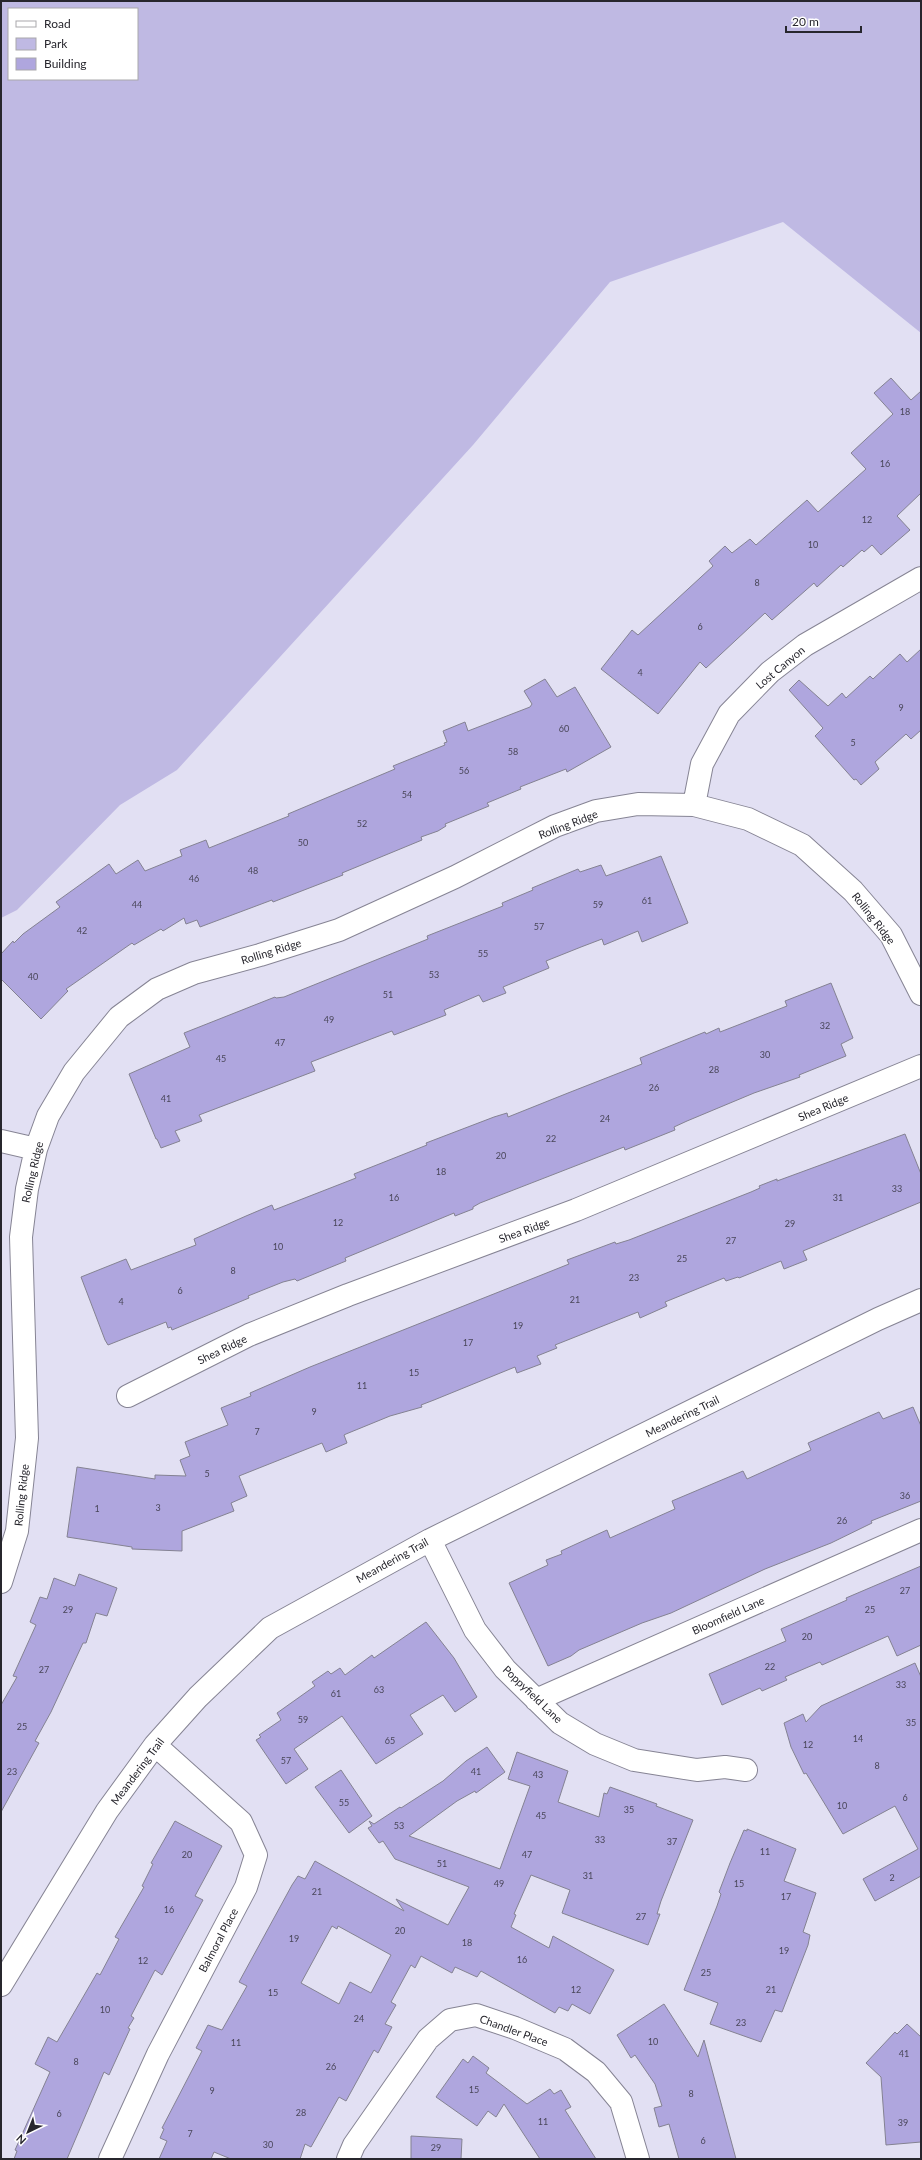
<svg xmlns="http://www.w3.org/2000/svg" width="922" height="2160" font-family="Lato,sans-serif">
  <style>
    .green { fill: #bfb9e3; fill-rule: evenodd }
    .building { fill: #afa6de; stroke: #848292; fill-rule: evenodd }
    .lines { fill: none; stroke-linecap: round; stroke-linejoin: round }
    .minor-casing { stroke: #868494; stroke-width: 24 }
    .minor { stroke: #fff; stroke-width: 22 }
    .labels { text-anchor: middle; dominant-baseline: central; stroke-width: 3.5; stroke-linejoin: round; paint-order: stroke }
    .number-label { font-size: 9px; fill: #494659 }
    .street-label { font-size: 11px; fill: #27262d; stroke: #fff }
  </style>
  <rect width="100%" height="100%" fill="#e2e0f3"/>
  <path class="green" d="M 1,1 L 921,1 L 921,333 L 783,222 L 610,282 L 473,445 L 177,770 L 120,805 L 17,910 L 1,918 ZM 9,9 L 137,9 L 137,79 L 9,79 Z"/>
  <path class="building" d="M 891,378 L 911,400 L 921,391 L 921,493 L 897,516 L 910,530 L 881,555 L 872,545 L 864,552 L 862,550 L 843,567 L 841,565 L 817,587 L 814,583 L 772,620 L 765,613 L 706,668 L 700,662 L 658,714 L 601,669 L 632,630 L 638,635 L 713,566 L 709,561 L 725,546 L 732,553 L 750,539 L 756,545 L 807,500 L 818,512 L 866,469 L 851,453 L 893,414 L 874,393 Z
    M 921,649 L 921,730 L 911,739 L 906,734 L 875,762 L 879,769 L 861,785 L 856,779 L 854,780 L 815,736 L 823,728 L 789,690 L 799,680 L 828,706 L 842,693 L 846,698 L 870,676 L 873,679 L 900,654 L 907,662 Z
    M 545,679 L 557,697 L 575,687 L 611,747 L 567,772 L 566,769 L 520,787 L 521,789 L 487,803 L 489,806 L 445,824 L 446,826 L 438,831 L 421,837 L 422,840 L 342,873 L 343,875 L 273,902 L 272,900 L 200,927 L 197,920 L 186,924 L 184,918 L 163,931 L 161,929 L 134,945 L 132,943 L 66,989 L 68,991 L 41,1019 L 1,979 L 1,954 L 13,941 L 14,943 L 23,934 L 60,907 L 56,902 L 109,864 L 116,874 L 138,860 L 145,871 L 182,856 L 180,850 L 206,840 L 209,848 L 289,816 L 288,814 L 395,769 L 393,766 L 445,745 L 444,743 L 447,742 L 443,731 L 465,722 L 468,731 L 530,707 L 532,704 L 524,691 Z
    M 661,856 L 688,923 L 642,942 L 638,931 L 604,945 L 602,939 L 581,947 L 546,961 L 549,968 L 503,987 L 506,993 L 483,1002 L 479,995 L 444,1010 L 446,1015 L 394,1035 L 392,1031 L 311,1062 L 315,1071 L 199,1115 L 202,1121 L 175,1131 L 180,1141 L 161,1148 L 157,1139 L 156,1139 L 129,1074 L 190,1047 L 184,1033 L 275,997 L 276,998 L 284,997 L 428,939 L 427,936 L 503,906 L 502,903 L 533,890 L 532,888 L 578,869 L 580,872 L 601,865 L 606,876 Z
    M 831,983 L 853,1038 L 841,1044 L 846,1056 L 799,1075 L 800,1077 L 754,1093 L 687,1121 L 674,1127 L 675,1130 L 625,1150 L 624,1147 L 480,1203 L 473,1207 L 473,1209 L 455,1216 L 454,1213 L 345,1258 L 346,1261 L 297,1281 L 295,1279 L 283,1282 L 248,1296 L 249,1298 L 172,1330 L 171,1327 L 168,1328 L 166,1322 L 108,1345 L 105,1340 L 81,1277 L 126,1259 L 131,1270 L 196,1245 L 194,1239 L 246,1216 L 272,1205 L 274,1210 L 356,1178 L 354,1174 L 427,1145 L 426,1143 L 494,1117 L 507,1113 L 508,1117 L 568,1093 L 642,1064 L 640,1058 L 705,1032 L 706,1034 L 719,1028 L 720,1032 L 787,1006 L 785,1001 Z
    M 905,1134 L 921,1174 L 921,1202 L 803,1251 L 807,1260 L 784,1269 L 781,1261 L 739,1278 L 738,1277 L 726,1281 L 724,1278 L 665,1302 L 667,1306 L 640,1318 L 638,1312 L 555,1345 L 557,1348 L 537,1356 L 541,1364 L 517,1373 L 515,1367 L 434,1400 L 421,1405 L 422,1407 L 390,1416 L 346,1434 L 344,1435 L 347,1443 L 326,1452 L 322,1443 L 239,1476 L 247,1496 L 231,1503 L 234,1511 L 182,1531 L 182,1551 L 132,1549 L 132,1547 L 67,1537 L 77,1467 L 155,1479 L 155,1475 L 186,1476 L 180,1460 L 190,1456 L 185,1442 L 228,1425 L 221,1408 L 251,1396 L 250,1393 L 310,1367 L 539,1276 L 569,1264 L 567,1260 L 615,1242 L 616,1244 L 629,1240 L 751,1192 L 760,1188 L 759,1186 L 777,1179 L 777,1181 Z
    M 913,1407 L 921,1426 L 921,1501 L 871,1521 L 872,1523 L 831,1543 L 765,1569 L 671,1613 L 642,1623 L 579,1650 L 571,1656 L 548,1666 L 509,1583 L 548,1565 L 546,1560 L 562,1554 L 561,1551 L 574,1545 L 607,1530 L 610,1538 L 675,1509 L 672,1501 L 743,1471 L 747,1479 L 811,1450 L 808,1443 L 879,1412 L 883,1419 Z
    M 921,1566 L 921,1645 L 897,1656 L 888,1636 L 822,1665 L 820,1662 L 785,1677 L 787,1680 L 762,1691 L 760,1688 L 722,1705 L 709,1674 L 786,1641 L 781,1629 L 847,1600 L 846,1598 Z
    M 79,1574 L 117,1588 L 107,1616 L 96,1613 L 86,1643 L 83,1643 L 51,1712 L 35,1741 L 39,1743 L 1,1812 L 1,1705 L 17,1677 L 13,1676 L 36,1625 L 30,1622 L 40,1597 L 47,1599 L 54,1578 L 75,1586 Z
    M 426,1622 L 454,1658 L 477,1697 L 455,1712 L 443,1695 L 410,1715 L 423,1734 L 376,1764 L 342,1716 L 294,1749 L 308,1769 L 286,1784 L 256,1740 L 261,1737 L 259,1735 L 281,1720 L 277,1713 L 315,1686 L 312,1682 L 328,1671 L 331,1674 L 340,1668 L 345,1675 L 372,1655 L 374,1658 Z
    M 915,1663 L 921,1677 L 921,1876 L 875,1901 L 863,1879 L 918,1849 L 895,1806 L 843,1834 L 806,1773 L 804,1774 L 791,1747 L 784,1723 L 803,1714 L 806,1722 L 821,1706 Z
    M 487,1747 L 505,1772 L 476,1793 L 475,1791 L 457,1801 L 409,1836 L 500,1869 L 530,1786 L 508,1779 L 517,1752 L 568,1771 L 558,1802 L 599,1817 L 604,1793 L 607,1794 L 610,1787 L 657,1804 L 656,1806 L 693,1820 L 661,1901 L 657,1914 L 660,1914 L 648,1945 L 562,1913 L 570,1890 L 531,1875 L 514,1914 L 516,1915 L 511,1927 L 549,1948 L 553,1936 L 614,1970 L 590,2014 L 572,2004 L 568,2011 L 559,2007 L 555,2013 L 481,1971 L 477,1977 L 455,1967 L 452,1973 L 421,1956 L 415,1968 L 411,1965 L 391,2002 L 396,2005 L 385,2024 L 392,2027 L 378,2053 L 374,2050 L 346,2101 L 339,2097 L 311,2147 L 305,2144 L 300,2159 L 231,2159 L 214,2152 L 211,2159 L 159,2159 L 167,2141 L 160,2138 L 164,2129 L 162,2128 L 202,2051 L 196,2048 L 208,2025 L 222,2030 L 247,1986 L 239,1982 L 292,1885 L 298,1876 L 305,1879 L 315,1861 L 404,1911 L 396,1899 L 448,1925 L 469,1887 L 395,1859 L 383,1841 L 379,1843 L 368,1828 L 372,1826 L 369,1821 L 374,1824 L 400,1807 L 401,1808 L 443,1781 L 466,1761 ZM 332,1926 L 337,1929 L 338,1926 L 391,1955 L 371,1993 L 350,1982 L 339,2004 L 301,1983 Z
    M 341,1770 L 372,1816 L 349,1833 L 315,1787 Z
    M 175,1821 L 222,1846 L 195,1896 L 203,1900 L 162,1975 L 155,1970 L 131,2016 L 134,2018 L 128,2028 L 130,2029 L 109,2075 L 104,2072 L 67,2159 L 14,2159 L 17,2151 L 15,2150 L 50,2072 L 35,2064 L 48,2037 L 57,2042 L 97,1973 L 100,1975 L 119,1939 L 115,1937 L 144,1887 L 142,1886 L 153,1864 L 151,1863 Z
    M 747,1829 L 796,1849 L 784,1881 L 816,1893 L 803,1932 L 810,1935 L 808,1945 L 782,2012 L 775,2010 L 761,2042 L 710,2024 L 718,2003 L 684,1990 L 717,1906 L 721,1894 L 719,1892 L 730,1863 L 744,1830 L 747,1831 Z
    M 664,2004 L 698,2057 L 704,2040 L 736,2159 L 679,2159 L 669,2124 L 659,2127 L 654,2108 L 662,2106 L 655,2084 L 635,2055 L 631,2058 L 617,2035 Z
    M 907,2024 L 921,2037 L 921,2142 L 886,2145 L 881,2077 L 866,2063 L 895,2032 L 897,2034 Z
    M 473,2056 L 489,2068 L 486,2073 L 527,2104 L 550,2089 L 554,2094 L 561,2090 L 571,2107 L 565,2110 L 596,2159 L 540,2159 L 504,2104 L 496,2117 L 488,2111 L 477,2126 L 436,2097 L 463,2059 L 468,2063 Z
    M 411,2136 L 462,2139 L 461,2159 L 411,2159 Z"/>
  <g class="lines">
    <defs>
      <path id="minor" d="M 694,805 L 702,764 L 729,714 L 770,672 L 805,645 L 921,578
        M 1,1141 L 36,1149
        M 128,1396 L 249,1335 L 348,1295 L 576,1210 L 921,1066
        M 430,1540 L 475,1630 L 505,1669 L 560,1723 L 595,1744 L 634,1760 L 697,1770 L 725,1767 L 746,1770
        M 1,1582 L 17,1531 L 27,1438 L 21,1237 L 27,1189 L 36,1149 L 48,1116 L 74,1072 L 119,1017 L 157,989 L 194,973 L 260,955 L 339,930 L 455,877 L 555,826 L 596,811 L 638,804 L 694,805 L 748,819 L 802,845 L 853,891 L 891,935 L 921,994
        M 536,1700 L 921,1530
        M 1,1985 L 107,1811 L 155,1745 L 198,1697 L 270,1628 L 430,1540 L 878,1319 L 921,1300
        M 110,2159 L 158,2054 L 246,1887 L 256,1855 L 241,1822 L 155,1745
        M 348,2159 L 354,2145 L 428,2039 L 450,2020 L 476,2015 L 515,2028 L 565,2049 L 596,2072 L 621,2102 L 638,2159"/>
    </defs>
    <use href="#minor" class="minor-casing"/>
    <use href="#minor" class="minor"/>
  </g>
  <g class="labels">
    <g class="number-label">
      <text x="905" y="411">18</text>
      <text x="885" y="463">16</text>
      <text x="867" y="519">12</text>
      <text x="813" y="544">10</text>
      <text x="757" y="582">8</text>
      <text x="700" y="626">6</text>
      <text x="640" y="672">4</text>
      <text x="901" y="707">9</text>
      <text x="564" y="728">60</text>
      <text x="853" y="742">5</text>
      <text x="513" y="751">58</text>
      <text x="464" y="770">56</text>
      <text x="407" y="794">54</text>
      <text x="362" y="823">52</text>
      <text x="303" y="842">50</text>
      <text x="253" y="870">48</text>
      <text x="194" y="878">46</text>
      <text x="647" y="900">61</text>
      <text x="137" y="904">44</text>
      <text x="598" y="904">59</text>
      <text x="539" y="926">57</text>
      <text x="82" y="930">42</text>
      <text x="483" y="953">55</text>
      <text x="434" y="974">53</text>
      <text x="33" y="976">40</text>
      <text x="388" y="994">51</text>
      <text x="329" y="1019">49</text>
      <text x="825" y="1025">32</text>
      <text x="280" y="1042">47</text>
      <text x="765" y="1054">30</text>
      <text x="221" y="1058">45</text>
      <text x="714" y="1069">28</text>
      <text x="654" y="1087">26</text>
      <text x="166" y="1098">41</text>
      <text x="605" y="1118">24</text>
      <text x="551" y="1138">22</text>
      <text x="501" y="1155">20</text>
      <text x="441" y="1171">18</text>
      <text x="897" y="1188">33</text>
      <text x="394" y="1197">16</text>
      <text x="838" y="1197">31</text>
      <text x="338" y="1222">12</text>
      <text x="790" y="1223">29</text>
      <text x="731" y="1240">27</text>
      <text x="278" y="1246">10</text>
      <text x="682" y="1258">25</text>
      <text x="233" y="1270">8</text>
      <text x="634" y="1277">23</text>
      <text x="180" y="1290">6</text>
      <text x="575" y="1299">21</text>
      <text x="121" y="1301">4</text>
      <text x="518" y="1325">19</text>
      <text x="468" y="1342">17</text>
      <text x="414" y="1372">15</text>
      <text x="362" y="1385">11</text>
      <text x="314" y="1411">9</text>
      <text x="257" y="1431">7</text>
      <text x="207" y="1473">5</text>
      <text x="905" y="1495">36</text>
      <text x="158" y="1507">3</text>
      <text x="97" y="1508">1</text>
      <text x="842" y="1520">26</text>
      <text x="905" y="1590">27</text>
      <text x="68" y="1609">29</text>
      <text x="870" y="1609">25</text>
      <text x="807" y="1636">20</text>
      <text x="770" y="1666">22</text>
      <text x="44" y="1669">27</text>
      <text x="901" y="1684">33</text>
      <text x="379" y="1689">63</text>
      <text x="336" y="1693">61</text>
      <text x="303" y="1719">59</text>
      <text x="911" y="1722">35</text>
      <text x="22" y="1726">25</text>
      <text x="858" y="1738">14</text>
      <text x="390" y="1740">65</text>
      <text x="808" y="1744">12</text>
      <text x="286" y="1760">57</text>
      <text x="877" y="1765">8</text>
      <text x="12" y="1771">23</text>
      <text x="476" y="1771">41</text>
      <text x="538" y="1774">43</text>
      <text x="905" y="1797">6</text>
      <text x="344" y="1802">55</text>
      <text x="842" y="1805">10</text>
      <text x="629" y="1809">35</text>
      <text x="541" y="1815">45</text>
      <text x="399" y="1825">53</text>
      <text x="600" y="1839">33</text>
      <text x="672" y="1841">37</text>
      <text x="765" y="1851">11</text>
      <text x="187" y="1854">20</text>
      <text x="527" y="1854">47</text>
      <text x="442" y="1863">51</text>
      <text x="588" y="1875">31</text>
      <text x="892" y="1877">2</text>
      <text x="499" y="1883">49</text>
      <text x="739" y="1883">15</text>
      <text x="317" y="1891">21</text>
      <text x="786" y="1896">17</text>
      <text x="169" y="1909">16</text>
      <text x="641" y="1916">27</text>
      <text x="400" y="1930">20</text>
      <text x="294" y="1938">19</text>
      <text x="467" y="1942">18</text>
      <text x="784" y="1950">19</text>
      <text x="522" y="1959">16</text>
      <text x="143" y="1960">12</text>
      <text x="706" y="1972">25</text>
      <text x="576" y="1989">12</text>
      <text x="771" y="1989">21</text>
      <text x="273" y="1992">15</text>
      <text x="105" y="2009">10</text>
      <text x="359" y="2018">24</text>
      <text x="741" y="2022">23</text>
      <text x="653" y="2041">10</text>
      <text x="236" y="2042">11</text>
      <text x="904" y="2053">41</text>
      <text x="76" y="2061">8</text>
      <text x="331" y="2066">26</text>
      <text x="474" y="2089">15</text>
      <text x="212" y="2090">9</text>
      <text x="691" y="2093">8</text>
      <text x="301" y="2112">28</text>
      <text x="59" y="2113">6</text>
      <text x="543" y="2121">11</text>
      <text x="903" y="2122">39</text>
      <text x="190" y="2133">7</text>
      <text x="703" y="2140">6</text>
      <text x="268" y="2144">30</text>
      <text x="436" y="2147">29</text>
    </g>
    <g class="street-label">
      <text transform="translate(780 667) rotate(-40)">Lost Canyon</text>
      <text transform="translate(568 824) rotate(-21)">Rolling Ridge</text>
      <text transform="translate(874 918) rotate(52)">Rolling Ridge</text>
      <text transform="translate(271 951) rotate(-17)">Rolling Ridge</text>
      <text transform="translate(823 1107) rotate(-23)">Shea Ridge</text>
      <text transform="translate(32 1172) rotate(-77)">Rolling Ridge</text>
      <text transform="translate(524 1230) rotate(-20)">Shea Ridge</text>
      <text transform="translate(222 1349) rotate(-26)">Shea Ridge</text>
      <text transform="translate(682 1416) rotate(-26)">Meandering Trail</text>
      <text transform="translate(21 1495) rotate(-84)">Rolling Ridge</text>
      <text transform="translate(392 1560) rotate(-29)">Meandering Trail</text>
      <text transform="translate(728 1615) rotate(-24)">Bloomfield Lane</text>
      <text transform="translate(533 1694) rotate(44)">Poppyfield Lane</text>
      <text transform="translate(137 1771) rotate(-53)">Meandering Trail</text>
      <text transform="translate(218 1940) rotate(-62)">Balmoral Place</text>
      <text transform="translate(514 2030) rotate(20)">Chandler Place</text>
    </g>
  </g>
  <rect width="922" height="2160" fill="none" stroke="#27262d" stroke-width="4"/>
  <rect x="8" y="8" width="130" height="72" fill="#ffffff" stroke="#a9a8ab"/>
  <rect x="16" y="21" width="20" height="6" fill="#ffffff" stroke="#a9a8ab"/>
  <text x="44" y="28" font-size="12" fill="#27262d">Road</text>
  <rect x="16" y="38" width="20" height="12" fill="#bfb9e3" stroke="#a9a8ab"/>
  <text x="44" y="48" font-size="12" fill="#27262d">Park</text>
  <rect x="16" y="58" width="20" height="12" fill="#afa6de" stroke="#a9a8ab"/>
  <text x="44" y="68" font-size="12" fill="#27262d">Building</text>
  <g transform="translate(28 2132) rotate(223)" stroke="#ffffff" stroke-width="3" paint-order="stroke">
  <path d="M0-3L7 15L0 10L-7 15Z" fill="#27262d"/>
  <text y="-6" font-size="11" font-weight="bold" text-anchor="middle" fill="#27262d">N</text>
  </g>
  <path d="M786 26v6h75v-6" fill="none" stroke="#27262d" stroke-width="2"/>
  <text x="792" y="26" font-size="12" fill="#27262d" stroke="#ffffff" stroke-width="3" paint-order="stroke">20 m</text>
</svg>
